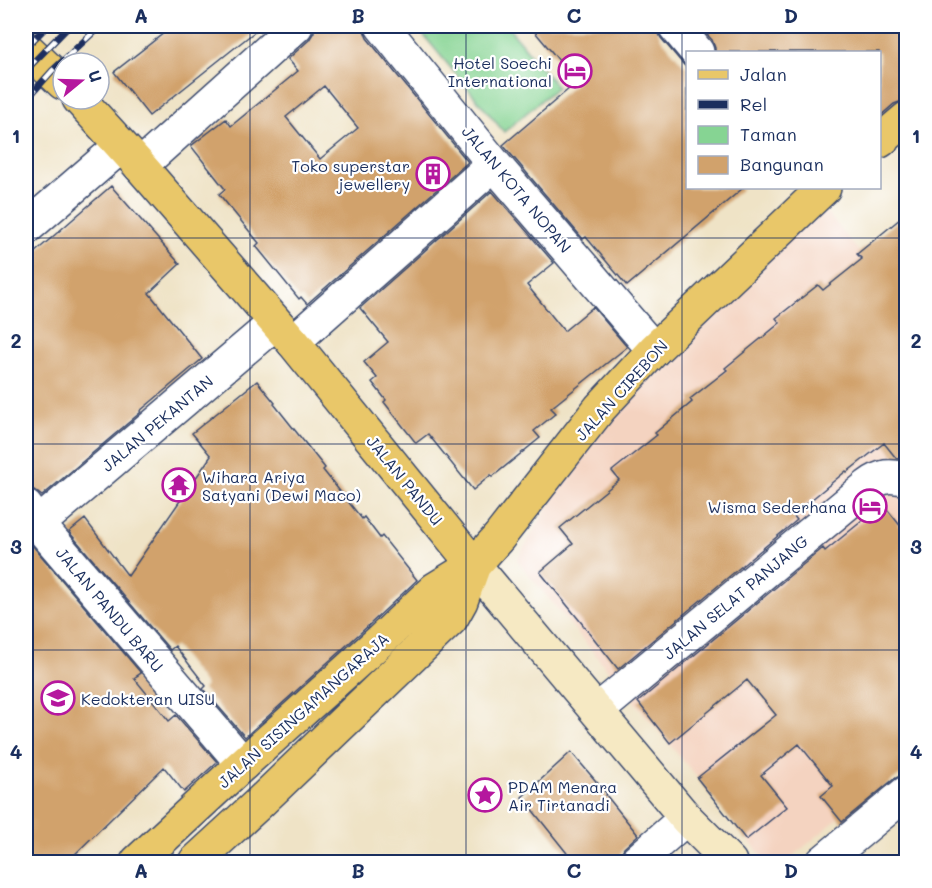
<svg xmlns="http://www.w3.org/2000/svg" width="932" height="888" font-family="Mali,sans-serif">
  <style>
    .built { fill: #f4d3c0 }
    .green { fill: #86d493; stroke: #508278; stroke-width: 1.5 }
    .building { fill: #d1a26c; fill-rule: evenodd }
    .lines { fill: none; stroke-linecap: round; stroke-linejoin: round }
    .street-casing { stroke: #3b4a6e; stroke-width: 36 }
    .secondary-casing { stroke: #3b4a6e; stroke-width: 36 }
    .primary-casing { stroke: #3b4a6e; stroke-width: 36 }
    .street { stroke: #fff; stroke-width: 33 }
    .secondary { stroke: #f6e9c3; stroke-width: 33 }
    .primary { stroke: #e9c769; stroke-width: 33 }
    .rail-casing { stroke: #1b2f5e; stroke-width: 7 }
    .rail { stroke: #fff; stroke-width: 4.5; stroke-dasharray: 14; stroke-linecap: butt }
    .grid { fill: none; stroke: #1b2f5e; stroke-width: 1.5; stroke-opacity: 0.55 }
    .labels { text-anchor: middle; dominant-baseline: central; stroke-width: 4.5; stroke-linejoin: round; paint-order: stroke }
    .poi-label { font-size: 16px; fill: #1b2f5e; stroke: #fff; text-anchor: end }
    .street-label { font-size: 16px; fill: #1b2f5e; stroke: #fff }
    .neatline { fill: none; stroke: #1b2f5e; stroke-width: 2 }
    .grid-label { font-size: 20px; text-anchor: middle; font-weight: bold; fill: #1b2f5e }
  </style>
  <rect width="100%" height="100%" fill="#fff"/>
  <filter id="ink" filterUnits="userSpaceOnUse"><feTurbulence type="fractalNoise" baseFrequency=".0167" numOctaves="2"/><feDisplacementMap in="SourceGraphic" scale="12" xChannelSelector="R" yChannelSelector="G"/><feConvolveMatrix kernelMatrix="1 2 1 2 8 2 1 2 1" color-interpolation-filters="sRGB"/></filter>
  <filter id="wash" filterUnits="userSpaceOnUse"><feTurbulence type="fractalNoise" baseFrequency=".008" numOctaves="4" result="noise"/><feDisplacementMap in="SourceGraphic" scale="24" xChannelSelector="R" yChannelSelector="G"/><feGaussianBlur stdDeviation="1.35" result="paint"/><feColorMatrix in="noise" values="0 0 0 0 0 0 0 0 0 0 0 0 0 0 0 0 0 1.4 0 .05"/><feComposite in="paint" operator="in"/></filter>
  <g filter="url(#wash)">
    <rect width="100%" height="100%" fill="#efe3c6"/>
    <path class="built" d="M 817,201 L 906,308 L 906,762 L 786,862 L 767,862 L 517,560 L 604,410 Z"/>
    <path class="green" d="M 416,26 L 507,26 L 557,87 L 504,132 Z"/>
    <g id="blocks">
      <path class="building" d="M 173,26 L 268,26 L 264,29 L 262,26 L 149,116 L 114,72 Z
        M 314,26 L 364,26 L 364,30 L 367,38 L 468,162 L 307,304 L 301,297 L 299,299 L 256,246 L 259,243 L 219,194 L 225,189 L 191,146 L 226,119 L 231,126 L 298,71 L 288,59 L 309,40 L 314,32 ZM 324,86 L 358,128 L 320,159 L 286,117 Z
        M 530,26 L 657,26 L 657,30 L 661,38 L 683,64 L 687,68 L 687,188 L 743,188 L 627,286 L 586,237 L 583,239 L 503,145 L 577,82 Z
        M 699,26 L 906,26 L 906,101 L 902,101 L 894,104 L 879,117 L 879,52 L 715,52 L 715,48 L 712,40 Z
        M 111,186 L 180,264 L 149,293 L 202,359 L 140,411 L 141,412 L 42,496 L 34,490 L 26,488 L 26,260 Z
        M 492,191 L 554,263 L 527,285 L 564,331 L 593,307 L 627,347 L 551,408 L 556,413 L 534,431 L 540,438 L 492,477 L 491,475 L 473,490 L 428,434 L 416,443 L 384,402 L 386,400 L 372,382 L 377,378 L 364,362 L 388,342 L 360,308 Z
        M 906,214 L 906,460 L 896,458 L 884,443 L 847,472 L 846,471 L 793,515 L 797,520 L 618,669 L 580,621 L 540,572 L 573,544 L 560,528 L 619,480 L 612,471 L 657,435 L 655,433 L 692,402 L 690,399 L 727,370 L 725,368 L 780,323 L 776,318 L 818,285 L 823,290 L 862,259 L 857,254 Z
        M 257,381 L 275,403 L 274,404 L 325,468 L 323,470 L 362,519 L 364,517 L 380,538 L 382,536 L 417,580 L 368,626 L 245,737 L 203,689 L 206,686 L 175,646 L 170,650 L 69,532 L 85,519 L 128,576 L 211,456 L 192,433 Z
        M 883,504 L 906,533 L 906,775 L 902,775 L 894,779 L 842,822 L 821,796 L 833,786 L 799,744 L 761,775 L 787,807 L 746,840 L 697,778 L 776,715 L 747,680 L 670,743 L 638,702 L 823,548 L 825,551 Z
        M 26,538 L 141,673 L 134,678 L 169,721 L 176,715 L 217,762 L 184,792 L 164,767 L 67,862 L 26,862 Z
        M 571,752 L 607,794 L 606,795 L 638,835 L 624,848 L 618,859 L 614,862 L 574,862 L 522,797 Z"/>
    </g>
  </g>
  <g filter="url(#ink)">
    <use href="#blocks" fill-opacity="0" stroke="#3b4a6e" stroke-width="1.5"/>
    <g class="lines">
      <defs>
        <path id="street" d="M 382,26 L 494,164 L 654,350
          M 675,26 L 697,52
          M 140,166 L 296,26
          M 26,228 L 121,146
          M 293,342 L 494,164
          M 26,507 L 38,524 L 243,764
          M 38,524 L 275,323
          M 597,711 L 868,486 C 883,475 889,475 906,479
          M 636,862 L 686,818
          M 823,862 L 906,793"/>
        <path id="secondary" d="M 474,565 L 686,818 L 730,862"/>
        <path id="primary" d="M 26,48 L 63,83
          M 79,99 L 140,166 L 293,342 L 474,565
          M 880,141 L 906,119
          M 137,862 L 243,764 L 381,640 L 435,589 L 474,565
          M 195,862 L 257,805 L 451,619 L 461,601 L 474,565 L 499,537 L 600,408 L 654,350 L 824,188"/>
      </defs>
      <use href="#street" class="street-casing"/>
      <use href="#secondary" class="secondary-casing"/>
      <use href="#primary" class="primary-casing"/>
      <use href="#street" class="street"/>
      <use href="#secondary" class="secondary"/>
      <use href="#primary" class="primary"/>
      <defs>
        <path id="rail" d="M 26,47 L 47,26
          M 26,70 L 69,26
          M 26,100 L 52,71 L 100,26"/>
      </defs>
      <use href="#rail" class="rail-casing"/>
      <use href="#rail" class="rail"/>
    </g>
  </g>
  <path class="grid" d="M 250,26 L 250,862M 466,26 L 466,862M 682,26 L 682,862M 26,238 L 906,238M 26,444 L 906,444M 26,650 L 906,650"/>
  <defs>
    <symbol id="hotel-ring" viewBox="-11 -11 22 22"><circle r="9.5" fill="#fff" stroke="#b5179e" stroke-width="1.5"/><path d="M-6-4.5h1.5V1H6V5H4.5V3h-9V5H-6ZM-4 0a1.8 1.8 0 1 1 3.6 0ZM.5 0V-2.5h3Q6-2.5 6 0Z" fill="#b5179e"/></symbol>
    <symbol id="building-ring" viewBox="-11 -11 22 22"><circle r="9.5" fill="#fff" stroke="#b5179e" stroke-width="1.5"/><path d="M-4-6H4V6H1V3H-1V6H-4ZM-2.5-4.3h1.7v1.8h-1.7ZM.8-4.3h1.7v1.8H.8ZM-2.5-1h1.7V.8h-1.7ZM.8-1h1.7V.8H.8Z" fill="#b5179e"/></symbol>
    <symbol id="temple-ring" viewBox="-11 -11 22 22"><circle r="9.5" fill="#fff" stroke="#b5179e" stroke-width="1.5"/><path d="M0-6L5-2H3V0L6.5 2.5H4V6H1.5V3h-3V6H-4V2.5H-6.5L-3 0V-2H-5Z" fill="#b5179e"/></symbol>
    <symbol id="university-ring" viewBox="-11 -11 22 22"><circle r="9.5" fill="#fff" stroke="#b5179e" stroke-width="1.5"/><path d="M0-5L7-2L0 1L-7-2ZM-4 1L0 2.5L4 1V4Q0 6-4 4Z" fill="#b5179e"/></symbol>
    <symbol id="sight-ring" viewBox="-11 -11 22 22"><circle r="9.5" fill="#fff" stroke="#b5179e" stroke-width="1.5"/><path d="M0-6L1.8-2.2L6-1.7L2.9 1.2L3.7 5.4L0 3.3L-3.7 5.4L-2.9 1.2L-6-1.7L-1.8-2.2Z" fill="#b5179e"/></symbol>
  </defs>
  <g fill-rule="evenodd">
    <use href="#hotel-ring" x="556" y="52" width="38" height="38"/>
    <use href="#building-ring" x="414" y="155" width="38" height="38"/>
    <use href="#temple-ring" x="160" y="466" width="38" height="38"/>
    <use href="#hotel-ring" x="851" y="487" width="38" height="38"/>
    <use href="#university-ring" x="39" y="679" width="38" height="38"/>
    <use href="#sight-ring" x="466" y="776" width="38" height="38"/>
  </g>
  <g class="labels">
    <g class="poi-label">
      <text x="552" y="62">Hotel Soechi<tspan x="552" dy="18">International</tspan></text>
      <text x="410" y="165">Toko superstar<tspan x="410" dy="18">jewellery</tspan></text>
      <text x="202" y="476" text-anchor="start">Wihara Ariya<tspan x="202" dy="18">Satyani (Dewi Maco)</tspan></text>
      <text x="847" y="506">Wisma Sederhana</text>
      <text x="81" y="698" text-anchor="start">Kedokteran UISU</text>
      <text x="508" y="786" text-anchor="start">PDAM Menara<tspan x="508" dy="18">Air Tirtanadi</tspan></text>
    </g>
    <g class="street-label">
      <text transform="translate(517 189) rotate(50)">JALAN KOTA NOPAN</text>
      <text transform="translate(621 390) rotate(-48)">JALAN CIREBON</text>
      <text transform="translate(157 423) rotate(-40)">JALAN PEKANTAN</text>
      <text transform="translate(405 480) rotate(51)">JALAN PANDU</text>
      <text transform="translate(735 597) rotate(-40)">JALAN SELAT PANJANG</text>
      <text transform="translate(110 609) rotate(50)">JALAN PANDU BARU</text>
      <text transform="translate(303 710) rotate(-42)">JALAN SISINGAMANGARAJA</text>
    </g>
  </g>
  <rect width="932" height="888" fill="none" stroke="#fff" stroke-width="66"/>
  <rect x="686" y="51" width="195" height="138" fill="#ffffff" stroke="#a4acbf" stroke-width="1.5"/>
  <rect x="698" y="70" width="30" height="9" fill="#e9c769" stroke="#a4acbf" stroke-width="1.5"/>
  <text x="740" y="81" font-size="18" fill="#1b2f5e">Jalan</text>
  <rect x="698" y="100" width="30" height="9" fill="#1b2f5e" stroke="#a4acbf" stroke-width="1.5"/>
  <text x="740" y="111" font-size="18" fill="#1b2f5e">Rel</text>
  <rect x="698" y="126" width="30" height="18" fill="#86d493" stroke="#a4acbf" stroke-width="1.5"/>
  <text x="740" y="141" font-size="18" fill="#1b2f5e">Taman</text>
  <rect x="698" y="156" width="30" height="18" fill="#d1a26c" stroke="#a4acbf" stroke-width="1.5"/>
  <text x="740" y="171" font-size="18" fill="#1b2f5e">Bangunan</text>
  <g transform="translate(81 81) rotate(71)"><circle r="28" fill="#ffffff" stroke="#a4acbf" stroke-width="1.5"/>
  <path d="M0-4.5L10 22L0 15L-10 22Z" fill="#b5179e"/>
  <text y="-9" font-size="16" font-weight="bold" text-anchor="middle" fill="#1b2f5e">U</text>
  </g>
  <rect x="33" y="33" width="866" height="822" class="neatline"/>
  <g class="grid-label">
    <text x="141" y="23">A</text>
    <text x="358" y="23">B</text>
    <text x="574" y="23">C</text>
    <text x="791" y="23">D</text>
    <text x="16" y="143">1</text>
    <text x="916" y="143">1</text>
    <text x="16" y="348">2</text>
    <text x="916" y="348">2</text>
    <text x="16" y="554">3</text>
    <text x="916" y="554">3</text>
    <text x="16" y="759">4</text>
    <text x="916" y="759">4</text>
    <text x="141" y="878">A</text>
    <text x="358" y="878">B</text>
    <text x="574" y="878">C</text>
    <text x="791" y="878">D</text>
  </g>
</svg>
